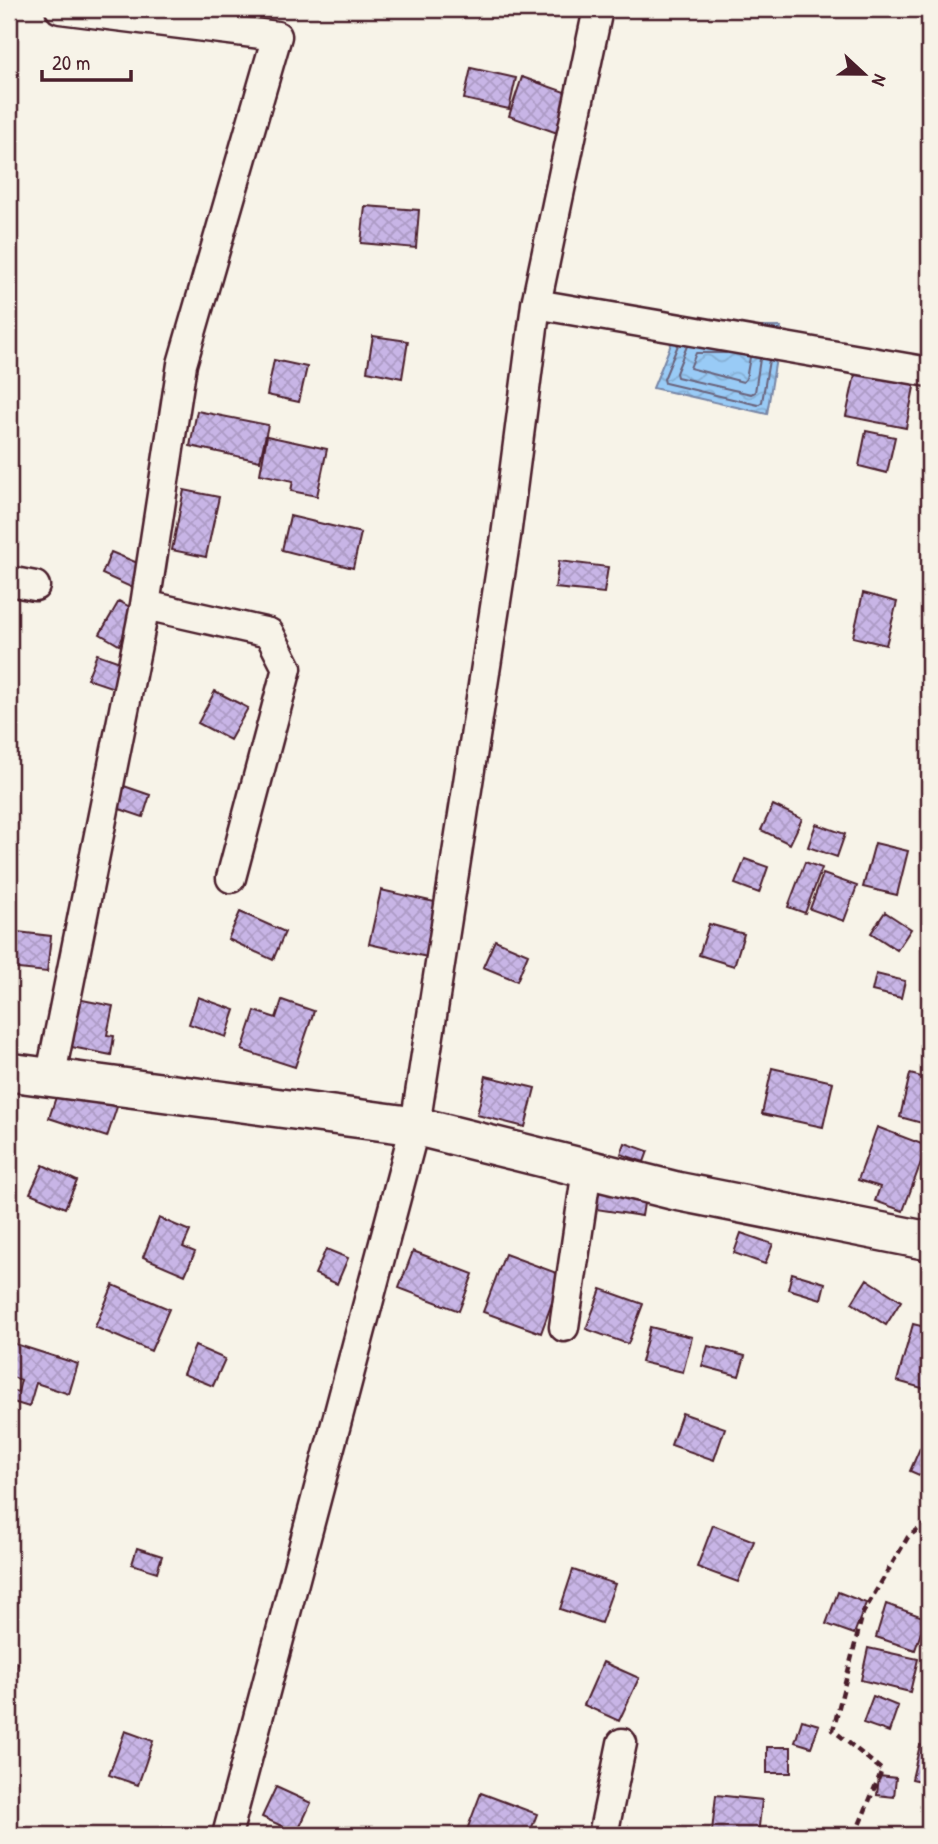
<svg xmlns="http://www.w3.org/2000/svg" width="938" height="1844" font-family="'Patrick Hand',sans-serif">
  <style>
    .water { fill: url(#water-waves); stroke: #7986a5; stroke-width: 2 }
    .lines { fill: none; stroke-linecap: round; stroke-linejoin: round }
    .shore { stroke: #6a647c; stroke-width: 2 }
    .building { fill: url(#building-cross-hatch); stroke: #4a1f2b; stroke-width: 2 }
    .minor-casing { stroke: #4a1f2b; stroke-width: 33 }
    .tertiary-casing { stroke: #4a1f2b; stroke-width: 42 }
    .path { stroke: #4a1f2b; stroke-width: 4.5; stroke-dasharray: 7 5; stroke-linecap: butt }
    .minor { stroke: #f7f3e8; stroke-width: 28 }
    .tertiary { stroke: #f7f3e8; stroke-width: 37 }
  </style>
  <defs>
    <pattern id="water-waves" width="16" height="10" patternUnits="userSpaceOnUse" patternTransform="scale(1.75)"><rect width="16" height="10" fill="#99cbf6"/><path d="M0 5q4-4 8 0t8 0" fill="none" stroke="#85aed3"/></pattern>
    <pattern id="building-cross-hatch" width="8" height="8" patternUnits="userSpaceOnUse" patternTransform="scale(1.75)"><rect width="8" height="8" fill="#c8b5e6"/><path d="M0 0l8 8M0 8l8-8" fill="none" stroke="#ad9bc5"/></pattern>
  </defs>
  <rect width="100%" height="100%" fill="#f7f3e8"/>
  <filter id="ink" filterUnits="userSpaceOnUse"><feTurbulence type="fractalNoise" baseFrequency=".0143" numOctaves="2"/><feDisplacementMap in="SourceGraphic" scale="14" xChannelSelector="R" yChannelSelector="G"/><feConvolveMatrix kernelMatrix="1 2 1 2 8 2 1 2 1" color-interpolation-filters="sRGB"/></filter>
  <g filter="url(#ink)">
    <path class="water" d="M 678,327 L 781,327 L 767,414 L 653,388 Z"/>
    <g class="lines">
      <path class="shore" d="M 678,345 L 664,379 L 665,383 L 758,405 L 762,402 L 769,360
        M 687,346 L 676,373 L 677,377 L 751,394 L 755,392 L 760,359
        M 726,353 L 696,353 L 690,368 L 743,382 L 746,379 L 750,357"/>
    </g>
    <path class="building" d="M 471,68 L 516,78 L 509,109 L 464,99 Z
      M 522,77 L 576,96 L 563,135 L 509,116 Z
      M 365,206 L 419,210 L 416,248 L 361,243 Z
      M 373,336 L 408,341 L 402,378 L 367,371 Z
      M 274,360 L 307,367 L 299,402 L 267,395 Z
      M 856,370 L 915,382 L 906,428 L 846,416 Z
      M 197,411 L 268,425 L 260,461 L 190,446 Z
      M 866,431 L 895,437 L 887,473 L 859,466 Z
      M 267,436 L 327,449 L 317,496 L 291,491 L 293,481 L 260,474 Z
      M 184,490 L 219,497 L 206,557 L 172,550 Z
      M 290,516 L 361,533 L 353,568 L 282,550 Z
      M 111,552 L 145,566 L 135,589 L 102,574 Z
      M 559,561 L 608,567 L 604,593 L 555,588 Z
      M 863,593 L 897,602 L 886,645 L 853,637 Z
      M 119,601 L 137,611 L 119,645 L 100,634 Z
      M 97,654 L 126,664 L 117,689 L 87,679 Z
      M 215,691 L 248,708 L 230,740 L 198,723 Z
      M 121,785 L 150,795 L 143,817 L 114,807 Z
      M 773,805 L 802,819 L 790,844 L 761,830 Z
      M 816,824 L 845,834 L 837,857 L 808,847 Z
      M 875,843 L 908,851 L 897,895 L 863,887 Z
      M 745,859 L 768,867 L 759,893 L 735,884 Z
      M 805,862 L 822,868 L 805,913 L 788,907 Z
      M 823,874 L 857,886 L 844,921 L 810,909 Z
      M 381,890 L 448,905 L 436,959 L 369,944 Z
      M 240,912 L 285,932 L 273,960 L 228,939 Z
      M 885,912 L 911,929 L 897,950 L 871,933 Z
      M 709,924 L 744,934 L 734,966 L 699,955 Z
      M 9,931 L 51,936 L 47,972 L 9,968 Z
      M 495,940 L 528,954 L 517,981 L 483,967 Z
      M 876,974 L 905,981 L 901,998 L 872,991 Z
      M 67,997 L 113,1006 L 107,1035 L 114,1036 L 111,1055 L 57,1044 Z
      M 198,997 L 235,1010 L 226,1037 L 189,1024 Z
      M 282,1000 L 314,1011 L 295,1067 L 242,1050 L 255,1011 L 276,1018 Z
      M 772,1068 L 833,1082 L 823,1127 L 762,1114 Z
      M 910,1074 L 929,1079 L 929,1125 L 900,1117 Z
      M 486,1076 L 535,1088 L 525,1127 L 477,1115 Z
      M 59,1088 L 117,1107 L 107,1137 L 49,1118 Z
      M 877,1127 L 927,1146 L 903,1211 L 875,1201 L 880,1187 L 858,1180 Z
      M 625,1143 L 648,1151 L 644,1162 L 621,1154 Z
      M 43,1165 L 77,1181 L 65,1208 L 30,1193 Z
      M 599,1184 L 646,1191 L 642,1216 L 596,1209 Z
      M 159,1218 L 190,1231 L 183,1247 L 195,1252 L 185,1275 L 143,1257 Z
      M 741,1233 L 773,1244 L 765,1264 L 734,1253 Z
      M 326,1249 L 348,1258 L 337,1284 L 315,1274 Z
      M 413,1251 L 473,1274 L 459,1311 L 399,1288 Z
      M 505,1254 L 562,1275 L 541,1333 L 483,1312 Z
      M 792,1273 L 825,1283 L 821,1299 L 788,1289 Z
      M 867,1279 L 901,1301 L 886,1325 L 852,1303 Z
      M 113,1285 L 169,1309 L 151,1351 L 95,1327 Z
      M 601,1289 L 643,1304 L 628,1344 L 586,1329 Z
      M 913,1324 L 929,1328 L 929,1390 L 897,1381 Z
      M 650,1327 L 692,1337 L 683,1372 L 641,1362 Z
      M 9,1342 L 78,1364 L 69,1394 L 36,1383 L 29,1407 L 13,1402 L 9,1414 L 9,1390 L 18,1392 L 21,1380 L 9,1376 Z
      M 195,1346 L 225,1359 L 213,1386 L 183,1374 Z
      M 708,1346 L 745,1356 L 739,1376 L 702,1366 Z
      M 682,1413 L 725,1428 L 714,1460 L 671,1445 Z
      M 920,1448 L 929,1452 L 929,1472 L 926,1478 L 910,1471 Z
      M 713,1525 L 754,1541 L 738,1582 L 697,1567 Z
      M 137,1548 L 162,1556 L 157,1572 L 132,1564 Z
      M 573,1570 L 615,1584 L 601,1623 L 560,1609 Z
      M 838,1592 L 866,1603 L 854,1634 L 826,1624 Z
      M 886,1604 L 926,1618 L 915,1650 L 876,1637 Z
      M 868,1648 L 918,1659 L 910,1692 L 861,1680 Z
      M 9,1660 L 18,1663 L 9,1693 Z
      M 603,1662 L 639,1678 L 619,1721 L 584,1705 Z
      M 873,1696 L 898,1706 L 889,1732 L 863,1723 Z
      M 802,1720 L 819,1725 L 811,1747 L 795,1742 Z
      M 125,1731 L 153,1741 L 138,1785 L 109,1775 Z
      M 920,1745 L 929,1747 L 929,1783 L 912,1779 Z
      M 767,1747 L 791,1747 L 791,1773 L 767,1773 Z
      M 879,1776 L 896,1778 L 894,1797 L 877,1795 Z
      M 276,1787 L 311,1803 L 297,1833 L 262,1817 Z
      M 481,1793 L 537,1814 L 529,1835 L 465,1835 Z
      M 716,1795 L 762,1800 L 758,1835 L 712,1831 Z"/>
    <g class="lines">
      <defs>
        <path id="minor" d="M 536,304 L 929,372
          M 9,581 L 35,586
          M 145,605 L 269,633 L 287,668 L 231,878
          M 50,1079 L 145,605 L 182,364 L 277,36 L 60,9
          M 564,1327 L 587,1169
          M 227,1835 L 415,1126 L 506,536 L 536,304 L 598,9
          M 603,1835 L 622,1743"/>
        <path id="tertiary" d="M 9,1072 L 415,1126 L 676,1191 L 929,1241"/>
      </defs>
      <use href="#minor" class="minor-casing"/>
      <use href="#tertiary" class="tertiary-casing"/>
      <path class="path" d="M 929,1452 L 926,1464 L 929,1467
        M 855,1835 L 882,1770 L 833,1730 L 863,1613 L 908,1537 L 929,1521"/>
      <use href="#minor" class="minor"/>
      <use href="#tertiary" class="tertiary"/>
    </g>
  </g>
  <rect width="938" height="1844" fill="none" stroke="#f7f3e8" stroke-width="35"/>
  <rect x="18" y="18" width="903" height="1809" fill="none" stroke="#4a1f2b" stroke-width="2.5" filter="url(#ink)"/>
  <g transform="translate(864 74) rotate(112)" stroke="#f7f3e8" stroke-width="5" paint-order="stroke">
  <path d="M0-5L12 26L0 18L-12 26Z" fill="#4a1f2b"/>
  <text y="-10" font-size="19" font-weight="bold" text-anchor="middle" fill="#4a1f2b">N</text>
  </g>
  <path d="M42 70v10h89v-10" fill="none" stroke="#4a1f2b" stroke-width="3.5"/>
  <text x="52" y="70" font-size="21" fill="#4a1f2b" stroke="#f7f3e8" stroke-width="5" paint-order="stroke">20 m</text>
</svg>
